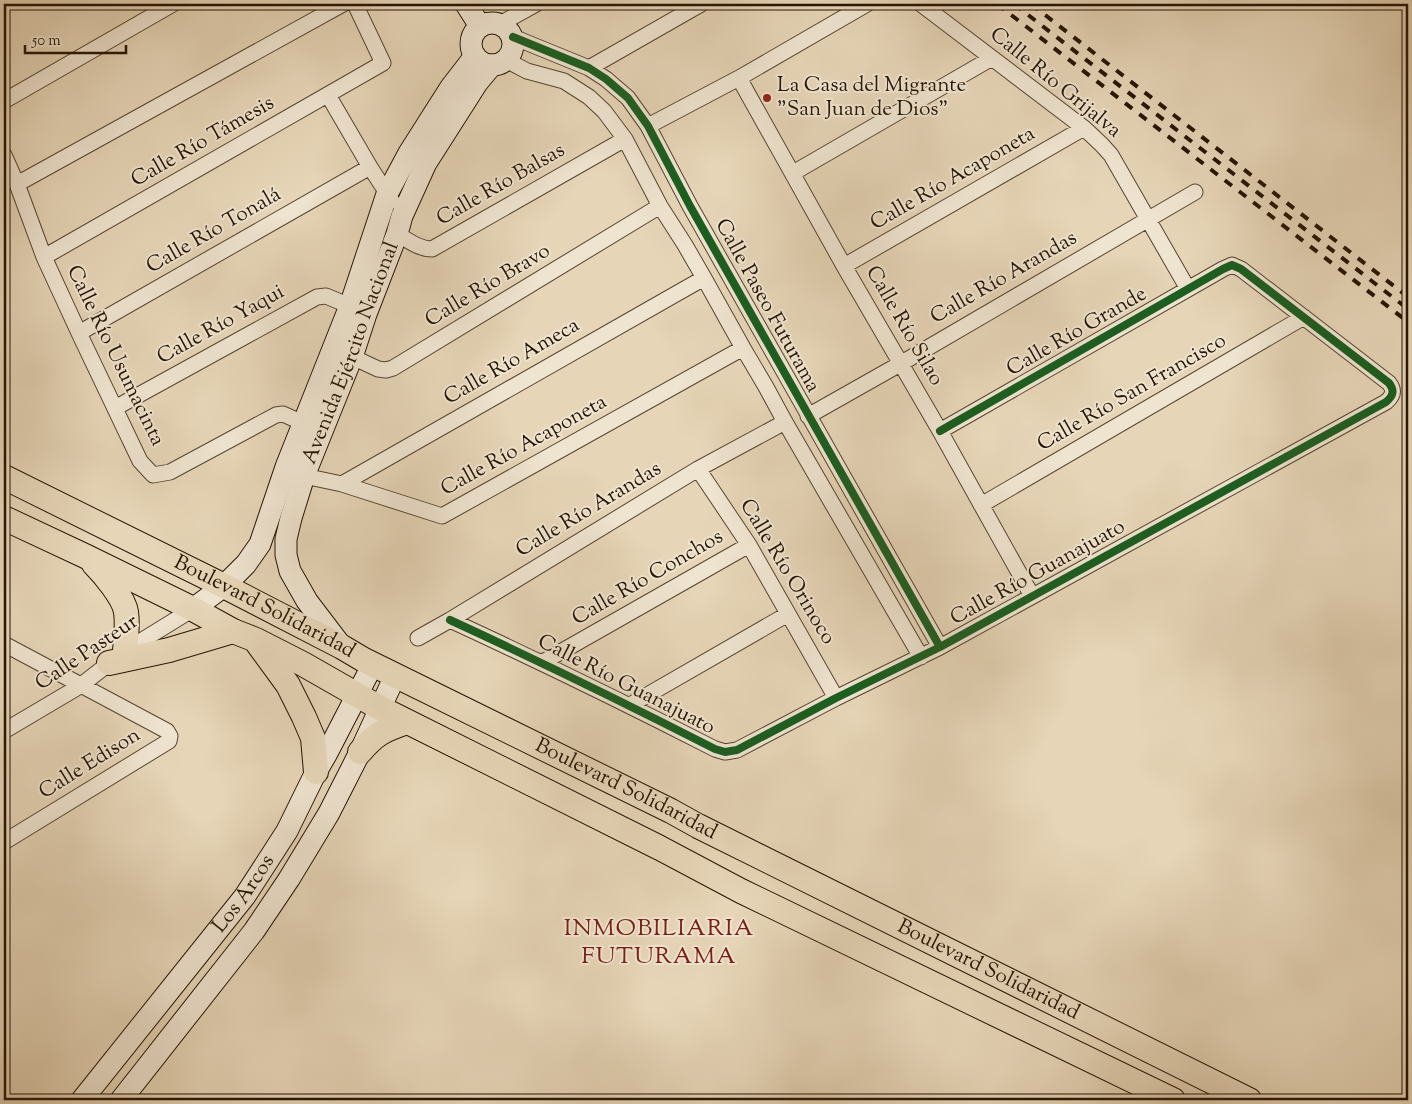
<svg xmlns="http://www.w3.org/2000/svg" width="1412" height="1104" font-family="'Sorts Mill Goudy',serif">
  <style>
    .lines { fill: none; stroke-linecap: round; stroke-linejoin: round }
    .minor-casing { stroke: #554531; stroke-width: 17 }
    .secondary-casing { stroke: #251504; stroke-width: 23 }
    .trunk-casing { stroke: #251504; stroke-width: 26 }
    .minor { stroke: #efe4d0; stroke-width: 15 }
    .secondary { stroke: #efe4d0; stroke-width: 21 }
    .trunk { stroke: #e6d5b7; stroke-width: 24 }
    .rail { stroke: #251504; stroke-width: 4; stroke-dasharray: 9 9; stroke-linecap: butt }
    .cycleway-casing { stroke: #efe4d0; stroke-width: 11 }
    .cycleway { stroke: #1b5e20; stroke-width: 8 }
    .poi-dot { fill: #8f2418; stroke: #efe4d0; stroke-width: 2 }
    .labels { text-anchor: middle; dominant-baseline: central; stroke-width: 4; stroke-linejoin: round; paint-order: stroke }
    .street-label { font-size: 21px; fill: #251504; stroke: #efe4d0 }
    .poi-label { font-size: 21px; fill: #251504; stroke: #efe4d0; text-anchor: start }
    .quarter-label { font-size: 24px; letter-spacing: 1px; fill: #7a1f14; stroke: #efe4d0 }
  </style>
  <rect width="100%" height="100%" fill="#e6d5b7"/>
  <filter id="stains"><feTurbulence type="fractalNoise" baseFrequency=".004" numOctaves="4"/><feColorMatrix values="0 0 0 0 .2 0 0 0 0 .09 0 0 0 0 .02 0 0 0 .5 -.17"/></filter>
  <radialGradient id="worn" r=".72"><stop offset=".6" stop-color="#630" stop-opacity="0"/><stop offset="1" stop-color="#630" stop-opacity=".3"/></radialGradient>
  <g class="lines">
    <defs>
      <path id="minor" d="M 921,4 L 1084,128 L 1102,145 L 1111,155 L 1188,289
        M 500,24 L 536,4
        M 513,37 L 589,68 L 606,79 L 628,98 L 648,126 L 690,206 L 940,647
        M 506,60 L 527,71 L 564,81 L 589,97 L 604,111 L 625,139 L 660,206 L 685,245 L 704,278 L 743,348 L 766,387 L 785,422 L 921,657
        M 589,68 L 701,4
        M 739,78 L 844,266 L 940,431 L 1032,596
        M 328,95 L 370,167 L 392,201
        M 4,101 L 173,4
        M 648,126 L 739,78 L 867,4
        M 4,155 L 17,184 L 44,257 L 79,333 L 140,461 L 153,475 L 170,472 L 276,415 L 283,414 L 303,423
        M 793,173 L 992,58
        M 17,184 L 343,4
        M 397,234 C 408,240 419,249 432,249 L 625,139
        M 44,257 L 383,63 L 355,4
        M 844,266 L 1084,128
        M 79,333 L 370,167
        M 344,353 L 378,369 L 386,370 L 393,368 L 660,206
        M 115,408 L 317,297 L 326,296 L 350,306
        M 808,416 L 900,364 L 1195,192
        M 698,469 L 749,545 L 836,698
        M 296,472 L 304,476 L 342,484 L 442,516 L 743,348
        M 342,484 L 704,278
        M 981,505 L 1304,317
        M 450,620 C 539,661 627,704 715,749 L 725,752 L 737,750 L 836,698 L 940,647 L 1386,402 C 1393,396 1395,391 1389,383 L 1241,269 L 1232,265 L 1223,269 L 940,431
        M 418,638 L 450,620 L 698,469 L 785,422
        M 4,644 L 167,731 L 170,736 L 169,741 L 4,842
        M 543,662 L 749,545
        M 630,705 L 788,614
        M 4,731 L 80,686 L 125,651 L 193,609"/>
      <g id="secondary">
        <path d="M 466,4 L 480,26"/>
        <circle cx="492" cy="44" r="21"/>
        <path d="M 193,609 L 224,586 L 246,564 L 260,544 L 286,467 L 350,306 L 387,194 L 409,153 L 451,87 L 475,56"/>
        <path id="s1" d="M 342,647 L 307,601 L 290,571 L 286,555 L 286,539 L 291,518 L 304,476 L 352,357 L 366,314 L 397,234 L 402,216 L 426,163 L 477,83 L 492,65"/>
        <path id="s2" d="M 82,1100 L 245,896 L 287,831 L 316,772 L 327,753 L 373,664"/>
        <path d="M 121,1100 L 254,931 L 289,879 L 329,813 L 360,752 L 395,676"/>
      </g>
      <g id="trunk">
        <path id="s3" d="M 4,477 L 224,586 L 342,647 L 364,660 L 671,811 L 698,826 L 1249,1100"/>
        <path d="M 4,518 L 85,556 L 193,609 L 233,631 L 256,640 L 303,664 L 380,708 L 660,848 L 741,891 L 1173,1100"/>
        <path d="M 94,564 C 104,574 124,598 126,612 C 128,625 126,638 125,651"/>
        <path d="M 258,644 L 288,685 L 304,717 L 313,738 L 316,772"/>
        <path d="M 109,663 L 169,650 L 233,631"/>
        <path d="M 360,752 C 376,733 384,730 407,722"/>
      </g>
    </defs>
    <use href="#minor" class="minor-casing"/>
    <use href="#secondary" class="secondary-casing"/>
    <use href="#trunk" class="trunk-casing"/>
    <use href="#minor" class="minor"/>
    <use href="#secondary" class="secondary"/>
    <use href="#trunk" class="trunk"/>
    <path class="rail" d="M 997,4 L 1408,322
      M 1014,4 L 1408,309
      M 1031,4 L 1408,297"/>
    <defs>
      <path id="cycleway" d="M 513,37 L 589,68 L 606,79 L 628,98 L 648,126 L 690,206 L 940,647
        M 450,620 C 539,661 627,704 715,749 L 725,752 L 737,750 L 836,698 L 940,647 L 1386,402 C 1393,396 1395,391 1389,383 L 1241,269 L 1232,265 L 1223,269 L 940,431"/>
    </defs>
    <use href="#cycleway" class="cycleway-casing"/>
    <use href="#cycleway" class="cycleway"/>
  </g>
  <circle class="poi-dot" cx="767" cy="98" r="5"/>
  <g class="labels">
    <g class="street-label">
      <text transform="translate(1055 83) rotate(39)">Calle Río Grijalva</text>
      <text transform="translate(203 142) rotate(-30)">Calle Río Támesis</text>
      <text transform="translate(953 179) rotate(-30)">Calle Río Acaponeta</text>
      <text transform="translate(501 185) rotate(-30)">Calle Río Balsas</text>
      <text transform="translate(214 231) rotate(-30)">Calle Río Tonalá</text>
      <text transform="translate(1004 278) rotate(-30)">Calle Río Arandas</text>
      <text transform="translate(488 286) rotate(-31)">Calle Río Bravo</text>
      <text transform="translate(767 306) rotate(61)">Calle Paseo Futurama</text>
      <text transform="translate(221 325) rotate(-29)">Calle Río Yaqui</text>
      <text transform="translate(904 326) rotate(60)">Calle Río Silao</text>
      <text transform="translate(1077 332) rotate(-30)">Calle Río Grande</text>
      <text stroke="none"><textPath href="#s1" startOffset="322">Avenida Ejército Nacional</textPath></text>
      <text transform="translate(115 356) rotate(64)">Calle Río Usumacinta</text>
      <text transform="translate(512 362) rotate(-30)">Calle Río Ameca</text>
      <text transform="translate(1132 393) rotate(-30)">Calle Río San Francisco</text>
      <text transform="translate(524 446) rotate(-29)">Calle Río Acaponeta</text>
      <text transform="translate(589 510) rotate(-31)">Calle Río Arandas</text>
      <text transform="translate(787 572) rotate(59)">Calle Río Orinoco</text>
      <text transform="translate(1038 573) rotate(-29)">Calle Río Guanajuato</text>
      <text transform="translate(648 578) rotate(-30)">Calle Río Conchos</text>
      <text stroke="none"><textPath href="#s3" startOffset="291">Boulevard Solidaridad</textPath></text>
      <text transform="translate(87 653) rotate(-34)">Calle Pasteur</text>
      <text transform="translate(626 685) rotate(27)">Calle Río Guanajuato</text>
      <text transform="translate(90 764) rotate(-32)">Calle Edison</text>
      <text stroke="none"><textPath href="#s3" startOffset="696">Boulevard Solidaridad</textPath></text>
      <text stroke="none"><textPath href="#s2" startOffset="262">Los Arcos</textPath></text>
      <text stroke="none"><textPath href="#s3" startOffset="1101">Boulevard Solidaridad</textPath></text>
    </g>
    <g class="poi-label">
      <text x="777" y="86">La Casa del Migrante<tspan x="777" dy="24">"San Juan de Dios"</tspan></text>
    </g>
    <g class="quarter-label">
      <text x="659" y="929">INMOBILIARIA<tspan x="659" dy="28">FUTURAMA</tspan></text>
    </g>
  </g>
  <rect width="1412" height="1104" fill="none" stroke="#e6d5b7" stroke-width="20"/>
  <rect x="5" y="5" width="1402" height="1094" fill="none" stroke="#251504" stroke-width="2.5"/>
  <rect x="10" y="10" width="1392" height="1084" fill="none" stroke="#251504"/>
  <path d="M25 45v8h101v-8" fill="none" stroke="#251504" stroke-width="2.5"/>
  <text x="32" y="45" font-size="15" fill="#251504" stroke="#efe4d0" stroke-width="4" paint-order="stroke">50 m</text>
  <rect width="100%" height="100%" filter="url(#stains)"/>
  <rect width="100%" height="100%" fill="url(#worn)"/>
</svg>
